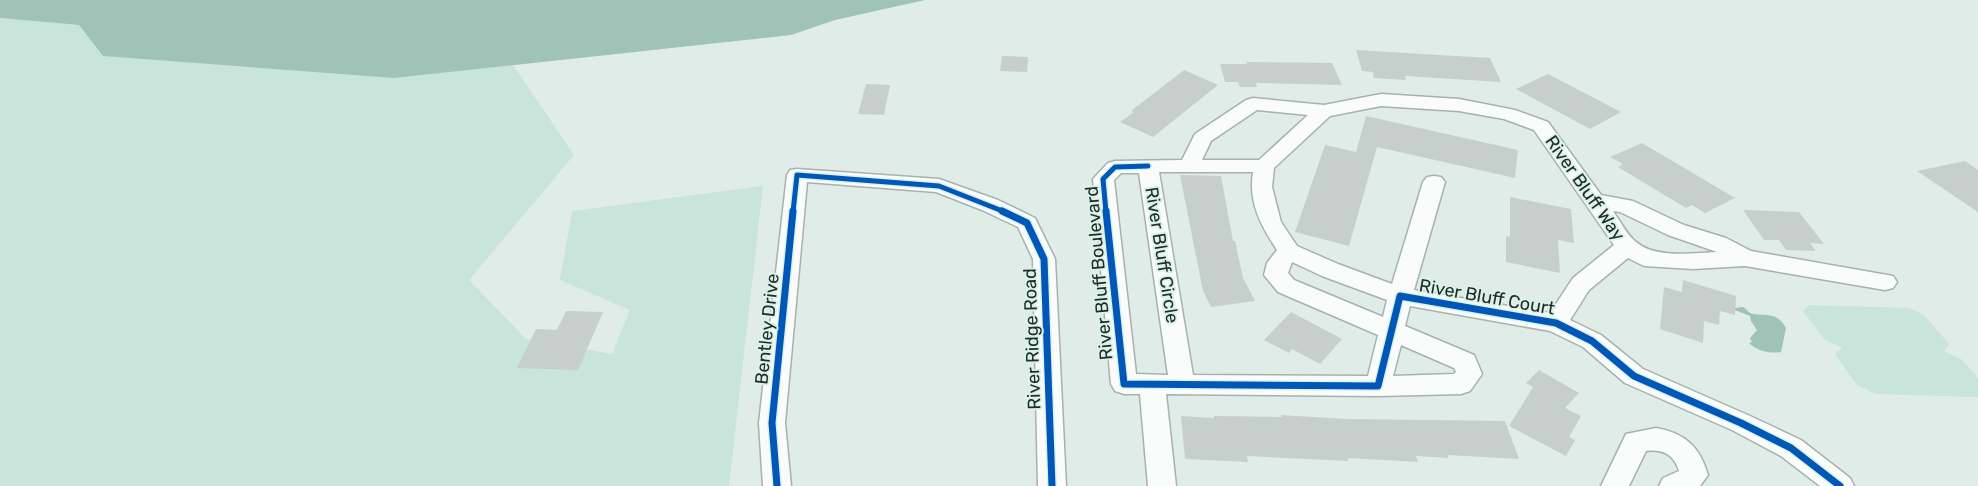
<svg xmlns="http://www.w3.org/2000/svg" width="1978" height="486" font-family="Rubik,sans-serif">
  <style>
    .green { fill: #c9e4db }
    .water { fill: #a0c3b8 }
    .building { fill: #c6cfcc }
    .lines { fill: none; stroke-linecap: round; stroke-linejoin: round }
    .minor-casing { stroke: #a7b1ad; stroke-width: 3 }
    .minor { fill: #fafcfc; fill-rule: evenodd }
    .cycleway-far1-casing { stroke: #daf2e9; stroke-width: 8 }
    .cycleway-casing { stroke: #daf2e9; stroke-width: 10 }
    .cycleway-far1 { stroke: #0057b8; stroke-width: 5 }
    .cycleway { stroke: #0057b8; stroke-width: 7 }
    .labels { text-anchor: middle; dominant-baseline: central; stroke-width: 4; stroke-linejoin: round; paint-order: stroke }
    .street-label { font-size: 18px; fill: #212b27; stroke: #daf2e9 }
  </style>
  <rect width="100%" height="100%" fill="#e0ece8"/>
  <path class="green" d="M 0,18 L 79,25 L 394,78 L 513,65 L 574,155 L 469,280 L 526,339 L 612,354 L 630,310 L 560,280 L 572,211 L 763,186 L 729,486 L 0,486 Z
    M 1810,305 L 1909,308 L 1924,315 L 1949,344 L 1944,351 L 1961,359 L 1978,378 L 1978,397 L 1876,394 L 1857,385 L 1835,354 L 1842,348 L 1824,339 L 1803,311 Z"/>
  <path class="water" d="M 0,0 L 925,0 L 835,20 L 791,35 L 394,78 L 103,56 L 79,25 L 0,18 Z
    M 1743,307 C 1747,309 1748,313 1753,314 C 1768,316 1777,312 1786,328 L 1781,352 C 1770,354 1757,351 1749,343 L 1752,342 L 1750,338 L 1757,330 L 1751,321 L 1750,316 L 1735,310 L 1735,308 Z"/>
  <path class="building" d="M 1356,50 L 1490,58 L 1501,82 L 1405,76 L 1406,80 L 1374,78 L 1373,72 L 1362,71 Z
    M 1002,56 L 1028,57 L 1027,72 L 1000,71 Z
    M 1246,62 L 1332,63 L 1342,85 L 1256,83 L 1257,87 L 1240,87 L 1238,82 L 1225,82 L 1220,64 L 1247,64 Z
    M 1184,70 L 1218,85 L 1153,137 L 1120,122 L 1134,112 L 1131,111 Z
    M 1548,74 L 1621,112 L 1590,129 L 1516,89 Z
    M 866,84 L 890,85 L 884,115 L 858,114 Z
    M 1366,116 L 1518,150 L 1515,178 L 1377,147 L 1349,246 L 1295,232 L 1325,145 L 1356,152 Z
    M 1642,143 L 1735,198 L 1705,213 L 1692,205 L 1686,208 L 1618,167 L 1623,164 L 1610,157 Z
    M 1965,161 L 1978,170 L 1978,212 L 1917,171 Z
    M 1180,175 L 1221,176 L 1233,241 L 1235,241 L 1243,278 L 1255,301 L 1211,307 L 1203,291 Z
    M 1510,197 L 1571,209 L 1574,243 L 1558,240 L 1560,273 L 1506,262 L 1506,236 L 1510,237 Z
    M 1743,210 L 1799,212 L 1824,244 L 1810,243 L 1816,251 L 1786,250 L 1779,240 L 1764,240 Z
    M 1683,280 L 1736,296 L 1735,315 L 1720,311 L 1719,325 L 1704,321 L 1703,343 L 1660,329 L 1664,287 L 1682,292 Z
    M 566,311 L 603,312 L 578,370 L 517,368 L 536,329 L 557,330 Z
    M 1291,312 L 1342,339 L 1320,364 L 1292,349 L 1289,353 L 1264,340 Z
    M 1539,370 L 1579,393 L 1565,408 L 1581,416 L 1569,437 L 1575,440 L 1566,456 L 1509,426 L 1533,387 L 1526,383 Z
    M 1281,415 L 1346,419 L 1505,421 L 1519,459 L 1448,455 L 1448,458 L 1416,456 L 1418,462 L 1348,458 L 1348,461 L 1247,456 L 1248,462 L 1185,459 L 1181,416 L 1214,418 L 1214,416 L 1282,417 Z"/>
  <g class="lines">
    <defs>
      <path id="minor" d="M 1381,94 L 1459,99 L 1515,110 L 1548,122 L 1601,195 L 1633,201 L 1684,225 L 1726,238 L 1751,251 L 1893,276 L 1897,282 L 1893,288 L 1885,290 L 1745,266 L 1693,269 L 1644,266 L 1628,258 L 1589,290 L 1570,320 L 1601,335 L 1643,369 L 1750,416 L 1801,440 L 1850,478 L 1854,486 L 1820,486 L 1781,456 L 1732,430 L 1625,383 L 1583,347 L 1550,331 L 1410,306 L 1405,326 L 1474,355 L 1482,374 L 1470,391 L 1461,394 L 1378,396 L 1166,394 L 1176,486 L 1148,486 L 1140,394 L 1124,394 L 1115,391 L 1111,384 L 1093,179 L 1108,163 L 1115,161 L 1182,160 L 1195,134 L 1246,100 L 1253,98 L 1324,105 ZM 1381,106 L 1459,111 L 1504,119 L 1534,130 L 1614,245 L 1573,278 L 1550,313 L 1414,290 L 1445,182 L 1441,177 L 1434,176 L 1427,177 L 1423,182 L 1392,284 L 1338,264 L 1297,246 L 1281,222 L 1272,187 L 1274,168 L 1330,116 ZM 1257,110 L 1308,115 L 1259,160 L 1202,160 L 1211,141 ZM 1159,172 L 1253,172 C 1248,202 1261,226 1277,250 L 1267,263 L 1264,275 L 1278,292 L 1378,335 L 1368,376 L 1193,375 ZM 1121,173 L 1139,173 L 1168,375 L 1136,374 L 1114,180 ZM 1613,211 L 1620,212 L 1668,235 L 1717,252 C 1693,253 1656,259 1636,242 C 1627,235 1620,221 1613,211 ZM 1292,262 L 1322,276 L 1387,300 L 1383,317 L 1294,280 L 1288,273 ZM 1401,345 L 1454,368 L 1456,372 L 1454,374 L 1393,376 Z
        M 797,169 L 939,179 L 998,200 L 1035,218 L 1055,259 L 1066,486 L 1038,486 L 1033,259 L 1018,227 L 982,210 L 936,192 L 807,182 L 785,423 L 791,486 L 763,486 L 759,423 L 787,175 L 790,170 Z
        M 1656,428 C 1685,433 1700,447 1708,475 L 1700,486 L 1659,486 L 1663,478 L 1679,471 C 1674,454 1662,449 1646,451 L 1629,486 L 1601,486 L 1626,434 Z"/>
    </defs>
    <use href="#minor" class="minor-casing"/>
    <use href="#minor" class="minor"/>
    <defs>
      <path id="cycleway-far1" d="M 793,212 L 797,175 L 939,186 L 1005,212
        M 1106,212 L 1103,179 L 1115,167 L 1148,166"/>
      <path id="cycleway" d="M 1002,211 L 1027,223 L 1044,259 L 1052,486
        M 1106,211 L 1124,384 L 1378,386 L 1400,296 L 1556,323 L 1592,341 L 1634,376 L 1741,423 L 1791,448 L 1840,486
        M 777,486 L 772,423 L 793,211"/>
    </defs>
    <use href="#cycleway-far1" class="cycleway-far1-casing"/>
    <use href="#cycleway" class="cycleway-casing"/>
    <use href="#cycleway-far1" class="cycleway-far1"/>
    <use href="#cycleway" class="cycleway"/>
  </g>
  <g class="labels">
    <g class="street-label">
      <text transform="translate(1585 188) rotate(55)">River Bluff Way</text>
      <text transform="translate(1162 255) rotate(81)">River Bluff Circle</text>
      <text transform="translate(1099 273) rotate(-95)">River Bluff Boulevard</text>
      <text transform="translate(1487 297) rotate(10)">River Bluff Court</text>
      <text transform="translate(767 329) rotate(-84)">Bentley Drive</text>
      <text transform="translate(1032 339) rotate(-92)">River Ridge Road</text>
    </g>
  </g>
</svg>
